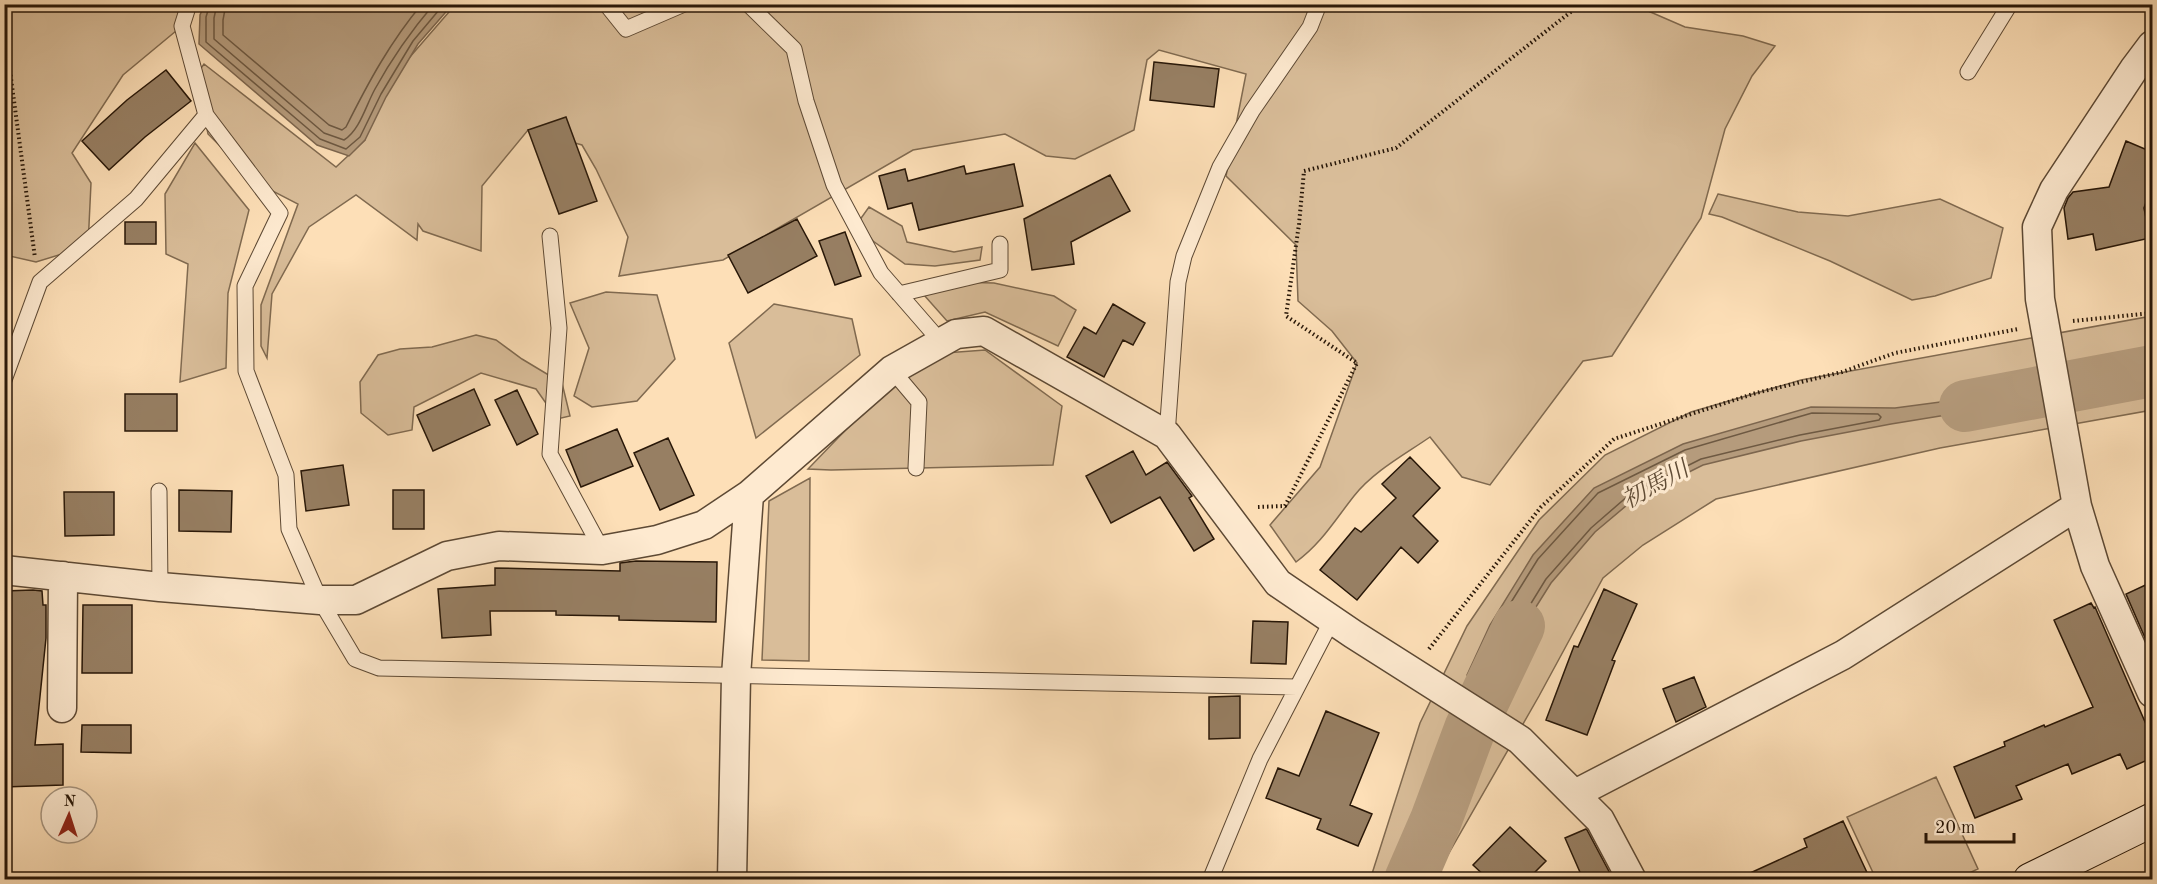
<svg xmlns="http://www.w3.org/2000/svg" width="2157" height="884" font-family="'Old Standard TT','Noto Serif JP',serif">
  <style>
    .green { fill: #d9bd99; stroke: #806a50; stroke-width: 1.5 }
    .water { fill: #b59b7c; stroke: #7d664e; stroke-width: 1.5 }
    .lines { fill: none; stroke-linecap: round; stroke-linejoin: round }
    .shore { stroke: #6e5942; stroke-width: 1.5 }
    .river { stroke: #b59b7c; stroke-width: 52 }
    .building { fill: #977f63; stroke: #281708; stroke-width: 1.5 }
    .service-casing { stroke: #5d4934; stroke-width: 17 }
    .minor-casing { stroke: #5d4934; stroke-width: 31 }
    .secondary-casing { stroke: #281708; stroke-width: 35 }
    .path { stroke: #281708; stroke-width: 4; stroke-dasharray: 1.5 3; stroke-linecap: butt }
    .service { stroke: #feead0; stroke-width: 15 }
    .minor { stroke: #feead0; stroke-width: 28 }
    .secondary { stroke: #feead0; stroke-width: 33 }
    .labels { text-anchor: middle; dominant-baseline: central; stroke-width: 6; stroke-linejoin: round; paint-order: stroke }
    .water-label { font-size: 24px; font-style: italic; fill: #604c36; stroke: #feead0 }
  </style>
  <rect width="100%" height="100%" fill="#fddfb7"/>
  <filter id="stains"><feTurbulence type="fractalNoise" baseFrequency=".00333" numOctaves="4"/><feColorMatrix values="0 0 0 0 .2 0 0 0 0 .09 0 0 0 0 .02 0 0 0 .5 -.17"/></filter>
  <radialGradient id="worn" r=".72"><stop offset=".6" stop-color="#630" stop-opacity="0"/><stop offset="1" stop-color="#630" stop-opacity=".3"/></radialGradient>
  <path class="green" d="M 1632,4 L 1685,27 L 1743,36 L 1775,46 L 1752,76 L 1725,129 L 1701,218 L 1612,356 L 1583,361 L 1490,485 L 1462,477 L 1430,437 C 1404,455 1374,471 1354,496 C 1335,520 1321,544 1296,562 L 1270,525 L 1320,467 L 1357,363 L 1332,331 L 1298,301 L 1296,245 L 1226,176 L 1246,74 L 1159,50 L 1147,60 L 1134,130 L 1075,159 L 1046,156 L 1005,134 L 913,150 L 723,260 L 619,276 L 628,237 L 596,169 L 582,145 L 528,130 L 482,186 L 481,251 L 423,231 L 418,224 L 417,240 L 356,195 L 309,227 L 272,294 L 267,358 L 261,346 L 261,305 L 298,204 L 257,183 L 208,134 L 196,75 L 204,64 L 336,167 L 365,140 L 363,111 L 455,5 Z
    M 4,5 L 181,5 L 182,26 L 123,75 L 72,153 L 91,183 L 88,246 L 36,262 L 5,255 Z
    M 195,143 L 249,210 L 228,293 L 226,368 L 180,382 L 188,264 L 166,254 L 165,194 Z
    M 1718,194 L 1798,212 L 1848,216 L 1940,199 L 2003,228 L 1991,278 L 1935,296 L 1912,300 L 1830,261 L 1722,217 L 1709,214 Z
    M 869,207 L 902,226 L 907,242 L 954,252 L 982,247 L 980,260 L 935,266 L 905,264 L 873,241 L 859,221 Z
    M 954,282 L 994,283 L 1054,296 L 1076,310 L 1058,346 L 985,312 L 947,321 L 924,295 Z
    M 606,292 L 657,295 L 675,359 L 637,401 L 592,407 L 574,396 L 589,348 L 570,303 Z
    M 774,304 L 852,319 L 860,355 L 756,438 L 729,343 Z
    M 2152,316 L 2152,410 L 1940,448 L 1716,499 L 1643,545 L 1603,578 L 1539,696 L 1434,879 L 1370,880 L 1420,723 L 1467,626 L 1539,520 L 1605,455 L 1691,412 L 1801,380 Z
    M 476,335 L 496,340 L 522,359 L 562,383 L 570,416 L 557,419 L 536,389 L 481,373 L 414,407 L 412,430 L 388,435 L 361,413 L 360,382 L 378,355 L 400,349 L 432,347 Z
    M 985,350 L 1062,406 L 1053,465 L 831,470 L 808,469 L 918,355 Z
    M 810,478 L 809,661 L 762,660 L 769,501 Z
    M 1936,777 L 1978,869 L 1956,879 L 1876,879 L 1847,817 Z"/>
  <path class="water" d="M 204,5 L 204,4 L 452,5 L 418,44 L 386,97 L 365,140 L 349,156 L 317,145 L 199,44 L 200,15 Z
    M 2031,390 L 2035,393 L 1977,410 L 1891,424 L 1801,441 L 1703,465 L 1633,500 L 1595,532 L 1551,583 L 1519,634 L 1492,695 L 1467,675 L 1490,625 L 1533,555 L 1594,488 L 1683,444 L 1811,407 L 1895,408 Z"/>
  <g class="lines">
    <path class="shore" d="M 210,4 L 206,17 L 206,42 L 320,139 L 346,149 L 360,137 L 381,94 L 413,41 L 444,4
      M 217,4 L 214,18 L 214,39 L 324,133 L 344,140 C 360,130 366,105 375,89 C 392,58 411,31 434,4
      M 226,4 L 223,20 L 223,35 L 329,125 L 342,130 L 346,127 C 368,83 390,42 422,4
      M 1812,413 L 1878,414 L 1881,417 L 1879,420 L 1800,435 L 1701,459 L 1629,495 L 1591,528 L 1546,579 L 1514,631 L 1491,683 L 1487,684 L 1476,674 L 1495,628 L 1538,559 L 1598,493 L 1685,450 Z"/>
    <path class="river" d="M 1965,406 L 2152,371
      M 1410,880 L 1436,820 L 1470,729 L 1519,626"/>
  </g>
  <path class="building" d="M 1154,62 L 1219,69 L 1214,107 L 1150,100 Z
    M 166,70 L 191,101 L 145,137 L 109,170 L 82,141 L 127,100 Z
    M 566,117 L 597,201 L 559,214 L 528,130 Z
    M 2126,141 L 2152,152 L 2152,185 L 2144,208 L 2150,238 L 2096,250 L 2093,234 L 2068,239 L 2064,208 L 2068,198 L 2073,192 L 2109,187 Z
    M 1014,164 L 1023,206 L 919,230 L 912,203 L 888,209 L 879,176 L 905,169 L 908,181 L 964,166 L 966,174 Z
    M 1110,175 L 1130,211 L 1071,242 L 1074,264 L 1032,270 L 1024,219 Z
    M 797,219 L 817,256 L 748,293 L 728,255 Z
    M 125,222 L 156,222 L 156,244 L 125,244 Z
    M 845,232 L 861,276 L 835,285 L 819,241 Z
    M 1113,304 L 1145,323 L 1133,345 L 1123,340 L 1104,377 L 1067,357 L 1084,327 L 1096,334 Z
    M 474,389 L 490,425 L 433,451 L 417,415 Z
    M 517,390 L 538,434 L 517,445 L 495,400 Z
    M 125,394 L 177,394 L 177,431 L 125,431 Z
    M 617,429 L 633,466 L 581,487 L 566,450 Z
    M 668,438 L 694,495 L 660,510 L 634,453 Z
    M 1133,451 L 1146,475 L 1167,462 L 1192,496 L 1189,498 L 1214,539 L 1194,551 L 1160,497 L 1111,523 L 1086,476 Z
    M 1410,457 L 1440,488 L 1413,516 L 1438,541 L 1418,563 L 1401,547 L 1357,600 L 1320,570 L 1355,528 L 1361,532 L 1396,498 L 1382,484 Z
    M 343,465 L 349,505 L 306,511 L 301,471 Z
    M 179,490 L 232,491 L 231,532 L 179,531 Z
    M 393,490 L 424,490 L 424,529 L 393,529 Z
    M 64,492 L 114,492 L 114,535 L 65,536 Z
    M 636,561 L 717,562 L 716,622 L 619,620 L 619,616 L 556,615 L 556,611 L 490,611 L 491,635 L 442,638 L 438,589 L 495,585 L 495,568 L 620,571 L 620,563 Z
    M 2152,582 L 2152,645 L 2149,647 L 2126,594 Z
    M 1604,589 L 1637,604 L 1612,660 L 1615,661 L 1587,735 L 1546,720 L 1574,646 L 1578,647 Z
    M 33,590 L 42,591 L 43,605 L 46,605 L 46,638 L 35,745 L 63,744 L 63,785 L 4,787 L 4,591 Z
    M 2091,603 L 2094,608 L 2095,607 L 2152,738 L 2152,758 L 2127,769 L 2120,754 L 2072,774 L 2068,764 L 2016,786 L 2022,799 L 1975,818 L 1954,767 L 2005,746 L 2004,742 L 2044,725 L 2045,727 L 2093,707 L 2054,620 Z
    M 83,605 L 132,605 L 132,673 L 82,673 Z
    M 1253,621 L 1288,622 L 1286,664 L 1251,663 Z
    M 1694,677 L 1706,707 L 1676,722 L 1663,689 Z
    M 1240,696 L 1240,738 L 1209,739 L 1209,697 Z
    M 1326,711 L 1379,733 L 1350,805 L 1372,814 L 1358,846 L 1317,829 L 1321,819 L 1266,798 L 1278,768 L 1299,776 Z
    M 82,725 L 131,725 L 131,753 L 81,752 Z
    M 1843,821 L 1870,879 L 1737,879 L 1807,847 L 1804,839 Z
    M 1510,827 L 1546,861 L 1528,879 L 1488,879 L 1473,865 Z
    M 1586,829 L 1587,830 L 1613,879 L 1583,879 L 1565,838 Z"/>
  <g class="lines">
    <defs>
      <path id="service" d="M 189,4 L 182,26 L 206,115 L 280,213 L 245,286 L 246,371 L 286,475 L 289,529 L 320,600 L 355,659 L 379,668 L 1297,687
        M 606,4 L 626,29 L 684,4
        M 748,4 L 794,49 L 806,101 L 834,185 L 881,273 L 941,342
        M 1968,72 L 2010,4
        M 550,236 L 559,328 L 550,454 L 602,550
        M 899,294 L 1000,270 L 1000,244
        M 892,370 L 919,402 L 916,468
        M 4,380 L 40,282 L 136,199 L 206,115
        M 1167,435 L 1178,282 L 1184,256 L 1220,167 L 1252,111 L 1310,27 L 1319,4
        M 159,491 L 160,587
        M 1210,880 L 1260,759 L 1332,620"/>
      <path id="minor" d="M 2152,45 L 2134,69 L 2054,190 L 2037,227 L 2040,299 L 2077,506 L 2095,566 L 2152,693
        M 4,570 L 160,587 L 320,600 L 356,600 L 447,556 L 499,546 L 602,550 L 657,540 L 704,525 L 749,495 L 892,370 L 956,334 L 984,331 L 1167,435 L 1278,583 L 1353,634 L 1520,740 L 1600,820 L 1632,880
        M 62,708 L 63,576
        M 1575,794 L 1843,655 L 2077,506
        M 732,880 L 736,676 L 749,495"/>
      <path id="secondary" d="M 2030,880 L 2152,820"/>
    </defs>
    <use href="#service" class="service-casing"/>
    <use href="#minor" class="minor-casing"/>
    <use href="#secondary" class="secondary-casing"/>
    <path class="path" d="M 4,26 L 35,258
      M 2073,321 L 2152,313
      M 1258,507 L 1285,506 L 1357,363 L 1286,316 L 1299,224 L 1304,171 L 1396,148 L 1581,4
      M 1429,649 L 1541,507 L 1614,439 L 1756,393 L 1842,372 L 1895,353 L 2018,329"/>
    <use href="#service" class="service"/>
    <use href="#minor" class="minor"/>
    <use href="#secondary" class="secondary"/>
  </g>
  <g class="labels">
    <g class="water-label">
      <text transform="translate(1656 486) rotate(-29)">初馬川</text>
    </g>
  </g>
  <rect width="2157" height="884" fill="none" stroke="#fddfb7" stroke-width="24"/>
  <rect x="6" y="6" width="2145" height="872" fill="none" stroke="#281708" stroke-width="3"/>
  <rect x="12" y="12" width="2133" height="860" fill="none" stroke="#281708" stroke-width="1.5"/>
  <g transform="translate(69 815) rotate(3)"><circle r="28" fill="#feead0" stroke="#a89680" stroke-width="1.5"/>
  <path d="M0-4.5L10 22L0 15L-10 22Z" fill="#8f2418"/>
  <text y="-9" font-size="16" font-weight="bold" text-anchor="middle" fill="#281708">N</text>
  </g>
  <path d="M1926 833v9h88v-9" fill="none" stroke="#281708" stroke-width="3"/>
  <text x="1935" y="833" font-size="18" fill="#281708" stroke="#feead0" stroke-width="4.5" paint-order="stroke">20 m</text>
  <rect width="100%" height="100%" filter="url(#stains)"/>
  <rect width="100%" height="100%" fill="url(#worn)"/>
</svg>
